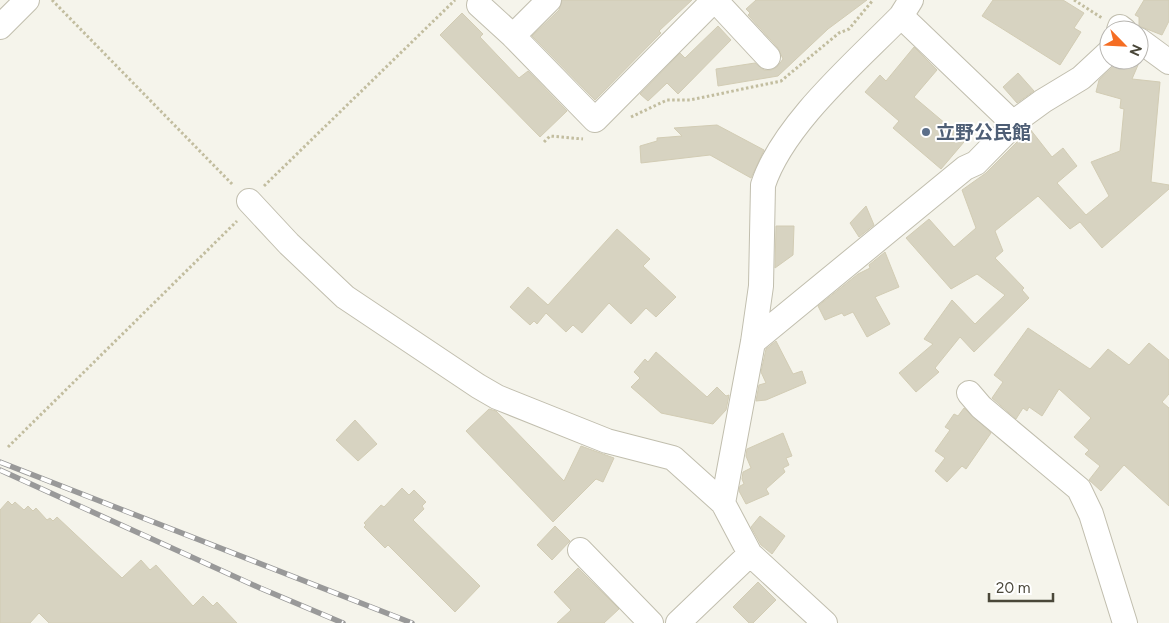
<svg xmlns="http://www.w3.org/2000/svg" width="1169" height="623" font-family="Figtree,'Noto Sans JP',sans-serif">
  <style>
    .building { fill: #d7d3c1; stroke: #d2ccb4 }
    .lines { fill: none; stroke-linecap: round; stroke-linejoin: round }
    .minor-casing { stroke: #c1beae; stroke-width: 26 }
    .path { stroke: #c2bd9f; stroke-width: 3; stroke-dasharray: 2.5 2.5; stroke-linecap: butt }
    .minor { stroke: #fff; stroke-width: 24 }
    .rail-casing { stroke: #999; stroke-width: 5.5 }
    .rail { stroke: #fff; stroke-width: 4; stroke-dasharray: 11; stroke-linecap: butt }
    .service-dot { fill: #5c6f8a; stroke: #fff; stroke-width: 2 }
    .labels { text-anchor: middle; dominant-baseline: central; stroke-width: 4; stroke-linejoin: round; paint-order: stroke }
    .service-label { font-size: 19px; font-weight: bold; fill: #4e5e75; stroke: #fff; text-anchor: start }
  </style>
  <rect width="100%" height="100%" fill="#f5f4eb"/>
  <path class="building" d="M 562,0 L 692,0 L 659,31 L 661,33 L 595,100 L 532,36 L 559,10 Z
    M 756,0 L 867,0 L 828,29 L 778,76 L 718,86 L 716,69 L 755,63 L 764,70 L 771,70 L 777,67 L 783,59 L 778,48 L 748,15 L 750,13 L 746,9 Z
    M 993,0 L 1063,0 L 1084,13 L 1074,28 L 1081,32 L 1060,65 L 982,16 Z
    M 1144,0 L 1169,0 L 1169,21 L 1162,35 L 1139,26 L 1139,17 L 1135,15 Z
    M 462,13 L 483,34 L 480,37 L 519,78 L 528,71 L 567,111 L 540,137 L 440,35 Z
    M 718,26 L 731,40 L 678,94 L 667,83 L 648,101 L 640,94 L 680,53 L 685,58 Z
    M 914,47 L 937,70 L 914,97 L 959,135 L 958,137 L 964,142 L 941,169 L 893,128 L 899,121 L 865,92 L 880,75 L 886,81 Z
    M 1139,57 L 1141,58 L 1132,79 L 1160,82 L 1151,182 L 1169,185 L 1169,189 L 1102,248 L 1080,222 L 1070,229 L 1038,196 L 995,231 L 1003,251 L 995,258 L 1024,288 L 1022,290 L 1029,298 L 974,352 L 960,337 L 935,368 L 939,372 L 916,392 L 899,373 L 933,344 L 924,339 L 952,300 L 975,324 L 1005,295 L 977,274 L 951,289 L 906,238 L 929,219 L 954,247 L 976,228 L 962,190 L 986,173 L 1030,129 L 1052,157 L 1063,148 L 1077,166 L 1057,183 L 1086,215 L 1109,196 L 1091,162 L 1120,151 L 1124,109 L 1120,108 L 1121,99 L 1096,92 L 1099,80 L 1120,60 L 1139,60 Z
    M 1018,73 L 1034,91 L 1017,103 L 1003,87 Z
    M 717,125 L 764,150 L 751,178 L 710,155 L 641,163 L 640,146 L 657,141 L 657,138 L 682,136 L 674,128 Z
    M 866,206 L 874,225 L 859,237 L 850,223 Z
    M 776,226 L 794,226 L 793,255 L 775,268 Z
    M 617,229 L 650,259 L 643,266 L 676,297 L 656,317 L 646,308 L 631,324 L 609,303 L 582,333 L 573,325 L 566,332 L 546,313 L 537,324 L 534,321 L 530,325 L 510,307 L 528,287 L 548,305 Z
    M 885,252 L 899,287 L 875,297 L 890,324 L 867,337 L 853,312 L 844,316 L 842,313 L 825,320 L 818,306 L 858,274 L 870,268 L 869,265 Z
    M 1028,328 L 1090,369 L 1108,349 L 1129,365 L 1149,343 L 1169,360 L 1169,394 L 1162,402 L 1169,408 L 1169,506 L 1124,465 L 1101,491 L 1089,480 L 1100,466 L 1085,454 L 1089,450 L 1074,437 L 1091,418 L 1059,389 L 1042,416 L 1029,407 L 1027,411 L 1023,408 L 1016,419 L 992,398 L 1003,382 L 994,375 Z
    M 776,341 L 793,374 L 802,371 L 806,383 L 766,400 L 756,401 L 759,385 L 766,383 L 761,372 L 766,349 Z
    M 656,352 L 707,397 L 717,387 L 726,396 L 729,395 L 726,410 L 713,424 L 661,413 L 631,387 L 640,378 L 634,372 L 645,359 L 648,362 Z
    M 964,408 L 991,433 L 966,469 L 962,466 L 947,482 L 935,471 L 945,458 L 935,451 L 950,430 L 945,427 L 954,414 L 958,416 Z
    M 489,409 L 496,411 L 564,481 L 581,446 L 614,458 L 603,482 L 596,479 L 553,522 L 466,431 Z
    M 355,420 L 377,444 L 358,461 L 336,440 Z
    M 783,433 L 792,456 L 786,458 L 789,465 L 783,468 L 785,472 L 766,489 L 769,494 L 746,504 L 739,491 L 740,486 L 744,484 L 742,479 L 743,472 L 751,468 L 746,456 L 747,449 Z
    M 402,488 L 409,495 L 414,490 L 426,502 L 422,506 L 424,509 L 413,520 L 480,586 L 455,612 L 388,545 L 385,548 L 364,527 L 366,525 L 364,523 L 381,505 L 384,507 Z
    M 8,501 L 12,505 L 15,502 L 24,510 L 28,506 L 33,511 L 36,508 L 47,520 L 50,518 L 53,521 L 57,517 L 122,578 L 141,560 L 150,570 L 156,565 L 193,606 L 203,596 L 213,606 L 217,602 L 237,623 L 49,623 L 39,613 L 30,623 L 0,623 L 0,510 Z
    M 760,516 L 785,536 L 772,554 L 761,545 L 751,527 Z
    M 555,526 L 570,541 L 552,560 L 537,545 Z
    M 578,568 L 619,609 L 604,623 L 557,623 L 571,610 L 554,592 Z
    M 758,582 L 776,600 L 753,623 L 749,623 L 733,607 Z"/>
  <g class="lines">
    <defs>
      <path id="minor" d="M 715,0 L 768,57
        M 479,5 L 513,36 L 595,120 L 714,0
        M 901,16 L 1014,124
        M 0,27 L 27,0
        M 1119,30 L 1120,27 L 1124,30
        M 513,36 L 549,0
        M 1139,40 L 1169,62
        M 249,201 L 289,244 L 345,297 L 478,386 L 497,397 L 607,441 L 673,458 L 723,503 L 750,554 L 825,623
        M 753,342 L 965,168 L 976,163 L 1021,117 L 1043,101 L 1081,78 L 1109,52
        M 969,393 L 981,407 L 1079,489 L 1091,514 L 1125,623
        M 723,503 L 753,342 L 761,286 L 763,185 C 783,124 856,62 901,16 L 911,0
        M 580,550 L 651,623
        M 678,623 L 750,554"/>
    </defs>
    <use href="#minor" class="minor-casing"/>
    <path class="path" d="M 52,0 L 233,185
      M 1074,0 L 1102,18
      M 631,117 L 667,100 L 690,100 L 781,81 L 839,33 L 849,29 L 873,0
      M 544,142 L 550,136 L 583,139
      M 264,186 L 455,0
      M 8,447 L 237,221"/>
    <use href="#minor" class="minor"/>
    <defs>
      <path id="rail" d="M 0,462 L 412,623
        M 0,470 L 260,588 L 343,623"/>
    </defs>
    <use href="#rail" class="rail-casing"/>
    <use href="#rail" class="rail"/>
  </g>
  <circle class="service-dot" cx="926" cy="132" r="5"/>
  <g class="labels">
    <g class="service-label">
      <text x="936" y="132">立野公民館</text>
    </g>
  </g>
  <g transform="translate(1124 45) rotate(114)"><circle r="24" fill="#ffffff" stroke="#b7b5b0"/>
  <path d="M0-4L9 19L0 12L-9 19Z" fill="#f56d23"/>
  <text y="-8" font-size="14" font-weight="bold" text-anchor="middle" fill="#4a4739">N</text>
  </g>
  <path d="M989 593v8h64v-8" fill="none" stroke="#4a4739" stroke-width="2.5"/>
  <text x="996" y="593" font-size="15" fill="#4a4739" stroke="#ffffff" stroke-width="4" paint-order="stroke">20 m</text>
</svg>
